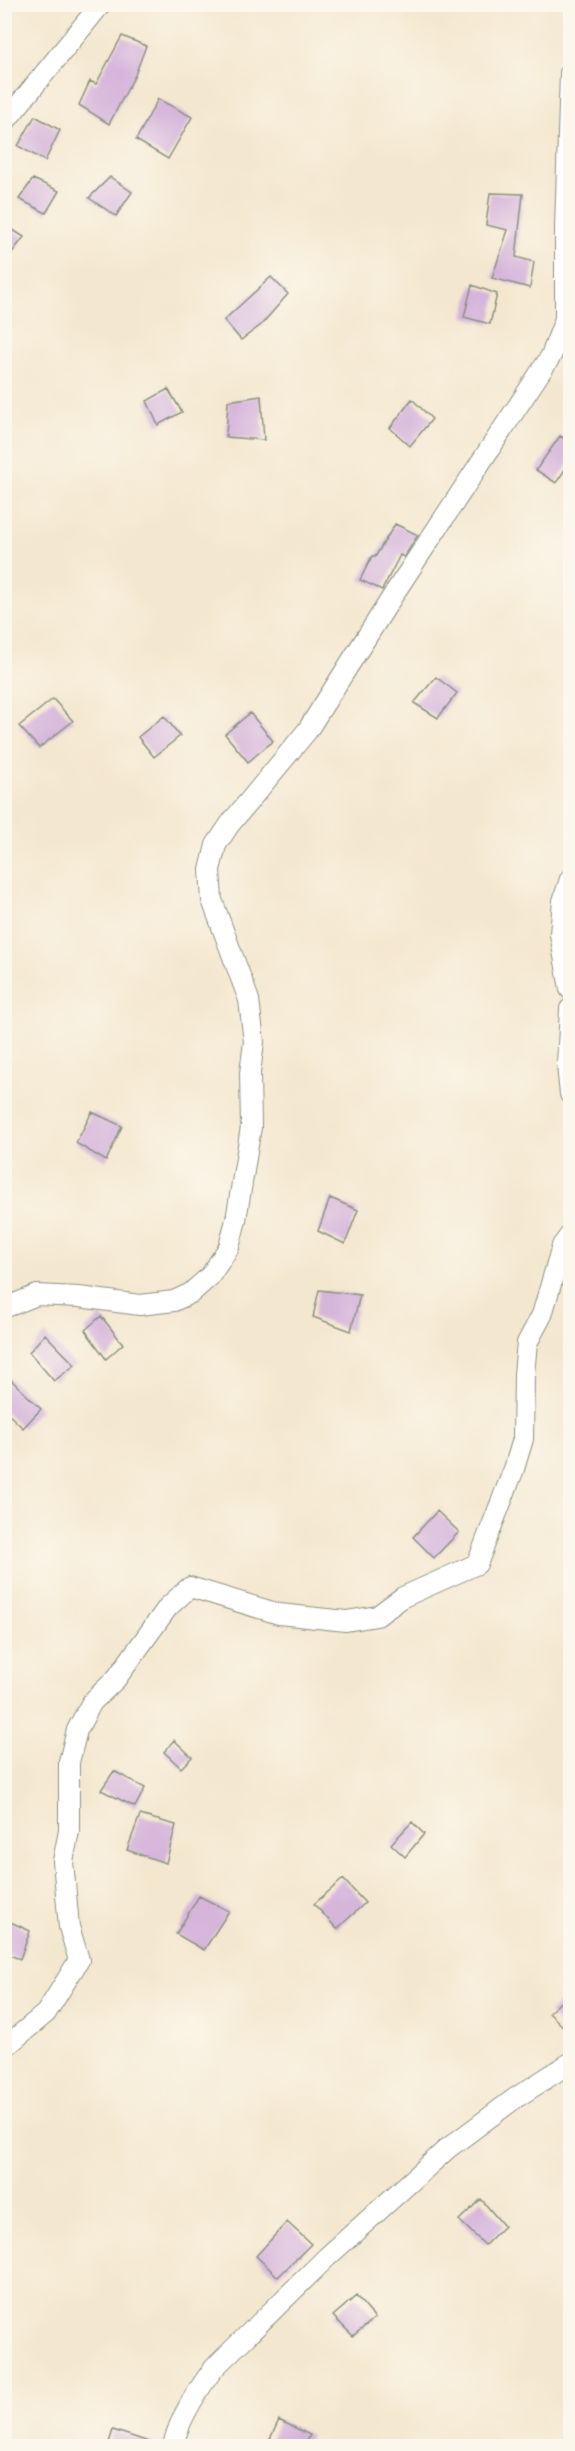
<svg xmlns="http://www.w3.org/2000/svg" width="575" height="2451" font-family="'Playpen Sans',sans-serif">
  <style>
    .building { fill: #d6b5db }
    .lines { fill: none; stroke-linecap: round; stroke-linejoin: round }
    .minor-casing { stroke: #8a9282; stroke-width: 22 }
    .minor { stroke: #fff; stroke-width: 20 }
  </style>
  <rect width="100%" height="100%" fill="#fbf7ec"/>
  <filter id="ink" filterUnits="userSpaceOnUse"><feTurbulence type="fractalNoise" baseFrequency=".0167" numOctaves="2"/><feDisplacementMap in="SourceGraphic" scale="12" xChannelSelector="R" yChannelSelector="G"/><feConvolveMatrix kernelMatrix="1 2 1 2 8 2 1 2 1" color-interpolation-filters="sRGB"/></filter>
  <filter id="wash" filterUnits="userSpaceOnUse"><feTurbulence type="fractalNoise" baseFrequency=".008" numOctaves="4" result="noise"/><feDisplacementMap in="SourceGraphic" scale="24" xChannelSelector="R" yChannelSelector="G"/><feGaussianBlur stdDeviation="1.35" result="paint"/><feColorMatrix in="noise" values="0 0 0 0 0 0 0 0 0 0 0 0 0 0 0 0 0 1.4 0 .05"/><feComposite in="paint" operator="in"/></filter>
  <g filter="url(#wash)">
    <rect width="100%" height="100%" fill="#f4e7cf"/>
    <g id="blocks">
      <path class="building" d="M 122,36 L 146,46 L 135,75 L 109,124 L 79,105 L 90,81 L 96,84 Z
        M 158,99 L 192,117 L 168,159 L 136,140 Z
        M 35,116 L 60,130 L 45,161 L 18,146 Z
        M 110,177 L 132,192 L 116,216 L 89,198 Z
        M 33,179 L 59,191 L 46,213 L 19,199 Z
        M 490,193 L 523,194 L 516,257 L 534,262 L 530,288 L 492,278 L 508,230 L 486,225 Z
        M 4,224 L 24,237 L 4,263 Z
        M 271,277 L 288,294 L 261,325 L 241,340 L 224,320 Z
        M 472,285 L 497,294 L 490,324 L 464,317 Z
        M 168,389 L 182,412 L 158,425 L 147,401 Z
        M 261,396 L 264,440 L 226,437 L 228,401 Z
        M 412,399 L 432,419 L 410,446 L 390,428 Z
        M 560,436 L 570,442 L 570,462 L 556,483 L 536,470 Z
        M 395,524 L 418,535 L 404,557 L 400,555 L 382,590 L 360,580 L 372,556 L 375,557 Z
        M 436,677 L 457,693 L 438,718 L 414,703 Z
        M 53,699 L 73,721 L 39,748 L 19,726 Z
        M 250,713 L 273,741 L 248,762 L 225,734 Z
        M 164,716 L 180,736 L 154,757 L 138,737 Z
        M 92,1112 L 122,1126 L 106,1161 L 76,1143 Z
        M 330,1198 L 358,1210 L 345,1244 L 318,1231 Z
        M 319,1290 L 360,1295 L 351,1331 L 313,1317 Z
        M 101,1316 L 123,1344 L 106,1359 L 85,1330 Z
        M 45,1334 L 75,1365 L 54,1381 L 29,1352 Z
        M 4,1373 L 41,1409 L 23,1428 L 4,1410 Z
        M 437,1511 L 459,1532 L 434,1558 L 413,1537 Z
        M 174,1740 L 192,1757 L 181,1768 L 164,1752 Z
        M 114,1771 L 145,1788 L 135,1807 L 101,1790 Z
        M 140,1815 L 176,1825 L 166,1863 L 127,1850 Z
        M 412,1822 L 424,1834 L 405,1857 L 391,1844 Z
        M 343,1879 L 365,1903 L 337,1929 L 314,1904 Z
        M 199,1896 L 229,1911 L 204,1950 L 176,1934 Z
        M 4,1919 L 30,1931 L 20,1959 L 4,1953 Z
        M 570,1993 L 570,2033 L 549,2013 Z
        M 481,2199 L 504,2226 L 485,2245 L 459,2220 Z
        M 287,2222 L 311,2244 L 278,2277 L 256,2256 Z
        M 356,2296 L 375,2318 L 353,2336 L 333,2316 Z
        M 279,2420 L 310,2435 L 305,2446 L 281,2446 L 269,2441 Z
        M 113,2430 L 155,2444 L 155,2446 L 108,2446 Z"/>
    </g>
  </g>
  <g filter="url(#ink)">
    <use href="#blocks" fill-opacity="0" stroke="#8a9282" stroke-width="1.5"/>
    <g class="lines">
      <defs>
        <path id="minor" d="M 4,123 L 101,4
          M 570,879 L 563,901 L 560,934 L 570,989
          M 570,1009 L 567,1065 L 570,1094
          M 4,1308 L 37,1295 L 79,1297 L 140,1305 L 174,1301 L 191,1293 L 210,1276 L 229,1247 L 236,1220 L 251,1127 L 250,1073 L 254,1042 L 249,1000 L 212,900 L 210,870 L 216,845 L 230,824 L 307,731 L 399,586 L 551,356 L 565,319 L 565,228 L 570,73
          M 4,2048 L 46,2013 L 79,1960 L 69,1927 L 63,1861 L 69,1831 L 69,1762 L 77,1730 L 92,1702 L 116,1679 L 168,1607 L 190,1587 L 279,1614 L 346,1621 L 377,1616 L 403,1597 L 477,1564 L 514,1469 L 523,1439 L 524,1374 L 527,1343 L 542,1315 L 562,1246 L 570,1235
          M 173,2446 C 179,2418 197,2391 214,2368 L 327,2257 L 447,2149 L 514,2099 L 570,2063"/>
      </defs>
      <use href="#minor" class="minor-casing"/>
      <use href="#minor" class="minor"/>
    </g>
  </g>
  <rect width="575" height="2451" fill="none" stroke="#fbf7ec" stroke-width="24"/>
</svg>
